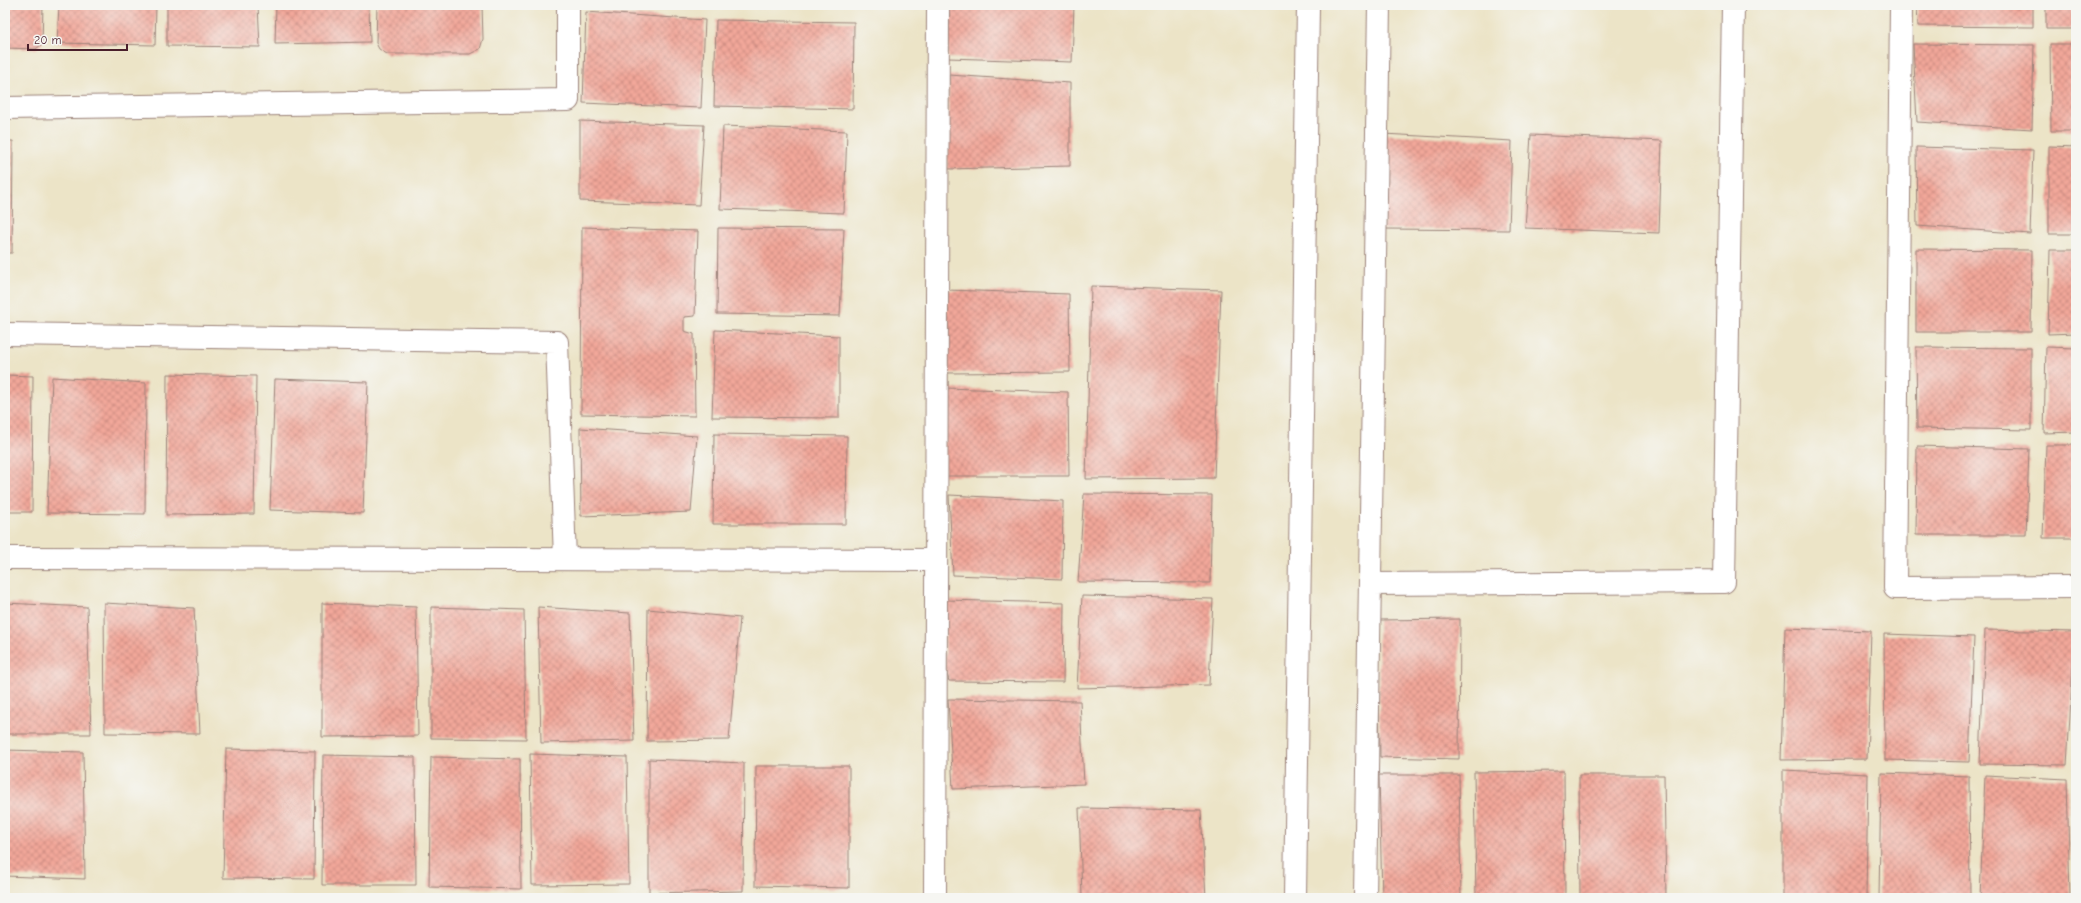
<svg xmlns="http://www.w3.org/2000/svg" width="2081" height="903" font-family="'Comic Neue',sans-serif">
  <style>
    .building { fill: url(#building-cross-hatch) }
    .lines { fill: none; stroke-linecap: round; stroke-linejoin: round }
    .street-casing { stroke: #9b8279; stroke-width: 24 }
    .street { stroke: #fff; stroke-width: 22 }
  </style>
  <defs>
    <pattern id="building-cross-hatch" width="8" height="8" patternUnits="userSpaceOnUse"><rect width="8" height="8" fill="#f2a79a"/><path d="M0 0l8 8M0 8l8-8" fill="none" stroke="#c6877e"/></pattern>
  </defs>
  <rect width="100%" height="100%" fill="#f6f6f2"/>
  <filter id="ink" filterUnits="userSpaceOnUse"><feTurbulence type="fractalNoise" baseFrequency=".025" numOctaves="2"/><feDisplacementMap in="SourceGraphic" scale="8" xChannelSelector="R" yChannelSelector="G"/><feConvolveMatrix kernelMatrix="1 2 1 2 8 2 1 2 1" color-interpolation-filters="sRGB"/></filter>
  <filter id="wash" filterUnits="userSpaceOnUse"><feTurbulence type="fractalNoise" baseFrequency=".012" numOctaves="4" result="noise"/><feDisplacementMap in="SourceGraphic" scale="16" xChannelSelector="R" yChannelSelector="G"/><feGaussianBlur stdDeviation="0.9" result="paint"/><feColorMatrix in="noise" values="0 0 0 0 0 0 0 0 0 0 0 0 0 0 0 0 0 1.4 0 .05"/><feComposite in="paint" operator="in"/></filter>
  <g filter="url(#wash)">
    <rect width="100%" height="100%" fill="#ece4c7"/>
    <g id="blocks">
      <path class="building" d="M 5,5 L 43,5 L 42,44 L 36,49 L 5,48 Z
        M 59,5 L 156,5 L 155,45 L 57,43 Z
        M 167,5 L 258,5 L 260,47 L 167,46 Z
        M 276,5 L 369,5 L 370,42 L 275,44 Z
        M 377,5 L 482,5 L 483,39 L 480,49 L 470,54 L 387,54 L 379,49 L 376,43 Z
        M 949,5 L 1074,5 L 1072,62 L 948,58 Z
        M 1917,5 L 2033,5 L 2033,27 L 1918,26 Z
        M 2046,5 L 2076,5 L 2076,29 L 2046,29 Z
        M 586,12 L 705,20 L 701,108 L 583,103 Z
        M 716,20 L 854,22 L 853,109 L 714,106 Z
        M 1913,44 L 2034,45 L 2032,129 L 1917,122 Z
        M 2050,44 L 2076,44 L 2076,131 L 2051,131 Z
        M 949,75 L 1070,83 L 1070,166 L 947,169 Z
        M 580,121 L 704,125 L 699,205 L 580,201 Z
        M 723,126 L 847,131 L 844,213 L 720,209 Z
        M 1383,134 L 1512,141 L 1509,230 L 1384,229 Z
        M 1531,135 L 1662,141 L 1659,233 L 1525,228 Z
        M 5,141 L 13,141 L 12,253 L 5,253 Z
        M 2049,146 L 2076,147 L 2076,234 L 2049,234 Z
        M 1916,147 L 2033,150 L 2030,234 L 1917,226 Z
        M 582,227 L 698,231 L 695,316 L 684,317 L 684,331 L 694,334 L 695,416 L 581,414 Z
        M 718,228 L 844,229 L 840,316 L 717,314 Z
        M 1916,249 L 2032,250 L 2031,332 L 1916,332 Z
        M 2050,250 L 2076,250 L 2076,333 L 2048,334 Z
        M 1091,286 L 1221,290 L 1214,478 L 1086,479 Z
        M 946,290 L 1069,294 L 1070,372 L 946,373 Z
        M 715,330 L 839,336 L 839,418 L 712,417 Z
        M 1916,347 L 2031,348 L 2031,430 L 1917,428 Z
        M 2046,347 L 2076,348 L 2076,432 L 2044,433 Z
        M 167,374 L 256,376 L 254,514 L 166,515 Z
        M 5,375 L 33,376 L 32,512 L 5,512 Z
        M 52,377 L 146,383 L 145,514 L 47,513 Z
        M 275,379 L 368,382 L 363,513 L 270,510 Z
        M 944,388 L 1068,392 L 1069,476 L 944,476 Z
        M 580,428 L 697,436 L 691,512 L 581,516 Z
        M 714,434 L 847,436 L 846,524 L 713,524 Z
        M 2046,445 L 2076,445 L 2076,538 L 2043,538 Z
        M 1917,446 L 2029,449 L 2026,535 L 1916,535 Z
        M 1084,494 L 1212,495 L 1210,583 L 1078,582 Z
        M 949,495 L 1063,501 L 1062,579 L 953,575 Z
        M 1082,596 L 1213,599 L 1209,685 L 1077,688 Z
        M 945,600 L 1064,603 L 1063,682 L 949,681 L 945,667 Z
        M 5,603 L 87,607 L 91,734 L 5,734 Z
        M 104,603 L 194,608 L 200,734 L 105,733 Z
        M 322,603 L 416,607 L 418,736 L 322,737 Z
        M 431,607 L 524,610 L 526,739 L 431,738 Z
        M 538,607 L 630,613 L 634,741 L 541,743 Z
        M 648,609 L 740,618 L 729,740 L 647,741 Z
        M 1460,619 L 1459,759 L 1380,757 L 1378,620 Z
        M 1785,628 L 1871,631 L 1867,759 L 1781,760 Z
        M 1985,630 L 2075,632 L 2067,765 L 1980,764 Z
        M 1884,634 L 1974,637 L 1969,762 L 1885,760 Z
        M 948,699 L 1080,701 L 1084,784 L 953,789 Z
        M 226,749 L 315,751 L 314,879 L 223,878 Z
        M 5,750 L 83,752 L 85,879 L 5,876 Z
        M 530,754 L 627,757 L 629,884 L 532,885 Z
        M 323,755 L 415,757 L 416,885 L 322,885 Z
        M 431,757 L 520,759 L 521,889 L 429,887 Z
        M 649,759 L 744,763 L 743,891 L 649,893 Z
        M 756,766 L 849,766 L 849,888 L 755,886 Z
        M 1783,770 L 1868,774 L 1866,898 L 1783,898 Z
        M 1564,771 L 1565,898 L 1476,898 L 1474,772 Z
        M 1881,773 L 1969,776 L 1970,898 L 1879,898 Z
        M 1379,775 L 1459,775 L 1461,898 L 1382,898 Z
        M 1579,775 L 1664,775 L 1666,898 L 1580,898 Z
        M 1985,775 L 2067,779 L 2070,898 L 1980,898 Z
        M 1079,808 L 1201,810 L 1206,898 L 1082,896 Z"/>
    </g>
  </g>
  <g filter="url(#ink)">
    <use href="#blocks" fill-opacity="0" stroke="#9b8279" stroke-width="1"/>
    <g class="lines">
      <defs>
        <path id="street" d="M 1901,5 L 1895,588 L 2076,587
          M 5,108 L 568,100 L 568,5
          M 5,334 L 557,342 L 565,559
          M 5,558 L 936,560
          M 1370,584 L 1724,582 L 1733,5
          M 935,898 L 938,5
          M 1295,898 L 1308,5
          M 1365,898 L 1379,5"/>
      </defs>
      <use href="#street" class="street-casing"/>
      <use href="#street" class="street"/>
    </g>
  </g>
  <rect width="2081" height="903" fill="none" stroke="#f6f6f2" stroke-width="20"/>
  <path d="M28 44v6h99v-6" fill="none" stroke="#4a1f2b" stroke-width="2"/>
  <text x="34" y="44" font-size="12" fill="#4a1f2b" stroke="#f6f6f2" stroke-width="3" paint-order="stroke">20 m</text>
</svg>
